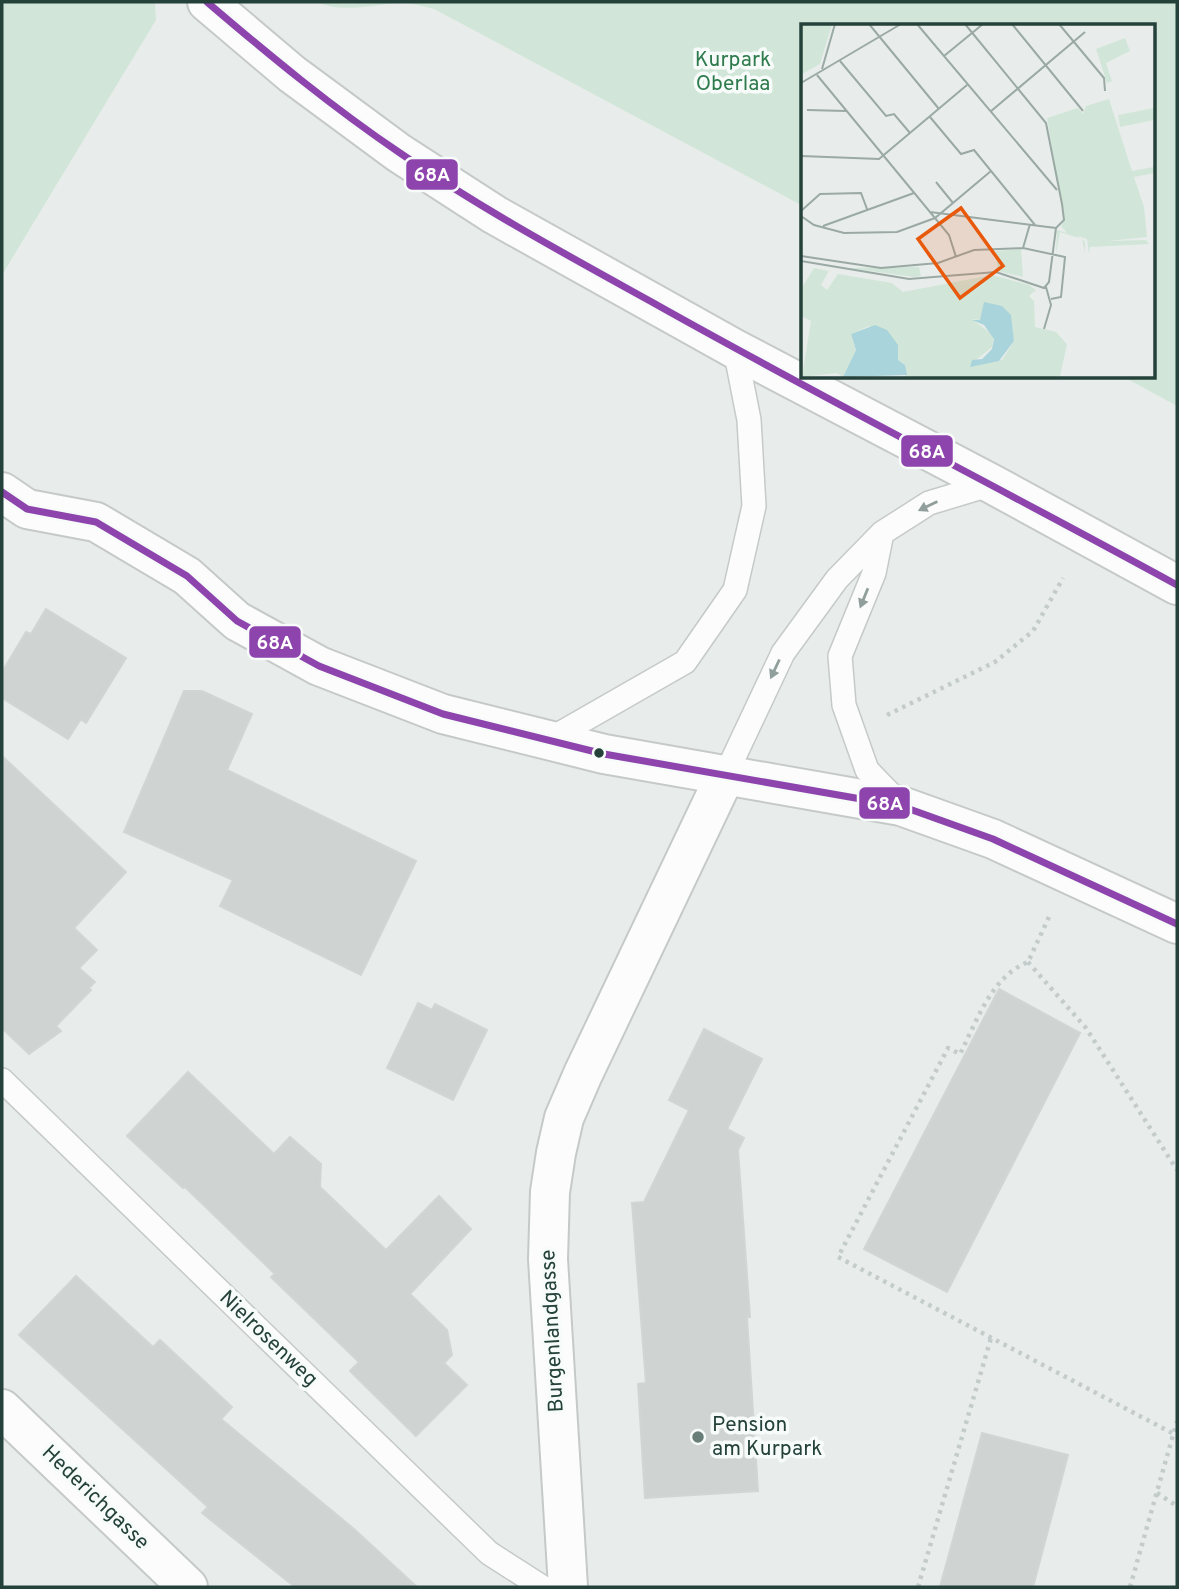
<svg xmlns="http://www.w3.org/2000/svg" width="1179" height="1589" font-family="Overpass,sans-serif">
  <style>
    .green { fill: #d1e6d8 }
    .building { fill: #cfd4d2; stroke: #d1d6d4; stroke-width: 2 }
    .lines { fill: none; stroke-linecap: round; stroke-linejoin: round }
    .service-casing { stroke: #c5cac8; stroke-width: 26 }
    .minor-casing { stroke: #c5cac8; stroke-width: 42 }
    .path { stroke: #c3ccca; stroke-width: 4.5; stroke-dasharray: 3.5 5; stroke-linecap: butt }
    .service { stroke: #fcfcfc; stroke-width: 23 }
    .minor { stroke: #fcfcfc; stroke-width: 38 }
    .bus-1-casing { stroke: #f7fbf9; stroke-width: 12 }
    .bus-1 { stroke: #8e44ad; stroke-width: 7 }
    .oneway { fill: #909f9b }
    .bus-dot { fill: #24423a; stroke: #f7fbf9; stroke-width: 2.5 }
    .poi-dot { fill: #697e78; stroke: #f7fbf9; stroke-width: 2.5 }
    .labels { text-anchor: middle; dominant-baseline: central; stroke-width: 7; stroke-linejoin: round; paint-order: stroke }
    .park-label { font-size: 21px; fill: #2d7a4b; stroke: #f7fbf9 }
    .street-label { font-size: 21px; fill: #24423a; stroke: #f7fbf9 }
    .poi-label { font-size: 21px; fill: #24423a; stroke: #f7fbf9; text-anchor: start }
    .inset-road { fill: none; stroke: #9aa9a4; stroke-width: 2 }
    .view { fill: #e8590c; fill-opacity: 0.15; stroke: #e8590c; stroke-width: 3.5 }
    .inset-edge { fill: none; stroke: #24423a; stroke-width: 3.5 }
    .line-badge { stroke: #f7fbf9; stroke-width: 2.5 }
    .badge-label { font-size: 19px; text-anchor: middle; font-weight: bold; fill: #fff }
  </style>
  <rect width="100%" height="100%" fill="#e8edeb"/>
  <path class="green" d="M 2,2 L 155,2 L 156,20 L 2,275 Z
    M 317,2 L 1177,2 L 1177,406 L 1122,376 L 1153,376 L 1153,26 L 803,26 L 803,206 L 434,9 C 423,6 411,3 401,3 C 374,4 342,14 317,2 Z"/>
  <path class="building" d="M 46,609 L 126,658 L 86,723 L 81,719 L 68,739 L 2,698 L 2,672 L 26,632 L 31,634 Z
    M 184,691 L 202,691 L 252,714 L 227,770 L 416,861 L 361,975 L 220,906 L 233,880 L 124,832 Z
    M 2,756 L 126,872 L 74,928 L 97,950 L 79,968 L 95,982 L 89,988 L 91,990 L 56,1026 L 61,1031 L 29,1054 L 2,1028 Z
    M 999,989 L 1080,1033 L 947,1292 L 864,1249 Z
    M 418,1003 L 432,1010 L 435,1004 L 487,1030 L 453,1100 L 387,1068 Z
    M 704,1029 L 762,1059 L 727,1129 L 744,1138 L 738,1150 L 750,1317 L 747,1317 L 758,1491 L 645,1498 L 638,1384 L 646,1383 L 632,1203 L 644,1202 L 689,1110 L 669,1100 Z
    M 188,1072 L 274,1154 L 290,1137 L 321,1164 L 320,1187 L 386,1250 L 439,1196 L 471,1229 L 410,1294 L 447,1330 L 452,1355 L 444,1363 L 467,1385 L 416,1436 L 350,1371 L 359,1362 L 271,1277 L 275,1274 L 185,1187 L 183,1188 L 127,1136 Z
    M 76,1276 L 153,1347 L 160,1340 L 232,1407 L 221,1419 L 354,1529 L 417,1587 L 295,1587 L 202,1513 L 208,1507 L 19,1335 Z
    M 982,1433 L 1068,1455 L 1033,1587 L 940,1587 Z"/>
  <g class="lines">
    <defs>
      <path id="service" d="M 882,533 L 874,573 L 840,656 L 844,705 L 867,770 L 901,805
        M 547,741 L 685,662 L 735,590 L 754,506 L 749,420 L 735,349
        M 725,776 L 783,653 L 837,579 L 882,533 L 929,503 L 992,484
        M 2,1080 L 489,1553 L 542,1587"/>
      <path id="minor" d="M 207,2 L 292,74 L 399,153 L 495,215 L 735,349 L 992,484 L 1177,585
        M 2,492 L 27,509 L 96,522 L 187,576 L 237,621 L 319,666 L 443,714 L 604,754 L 901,806 L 993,839 L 1177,924
        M 2,1409 L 188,1587
        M 568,1587 L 548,1259 L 550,1192 L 556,1153 L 564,1118 L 583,1074 L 725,776"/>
    </defs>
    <use href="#service" class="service-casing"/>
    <use href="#minor" class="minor-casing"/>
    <path class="path" d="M 887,715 L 995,662 L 1033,631 L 1063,578
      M 1049,917 L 1028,962 C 991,977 977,1021 960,1054 L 948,1048 L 838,1257 L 1174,1434
      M 1028,962 L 1086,1028 L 1177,1170
      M 1157,1493 L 1177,1506
      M 918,1587 L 991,1338
      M 1130,1587 L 1177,1421"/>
    <use href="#service" class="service"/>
    <use href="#minor" class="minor"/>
    <defs>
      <path id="bus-1" d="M 207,2 C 269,55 332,107 400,153 C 480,208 565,254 650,301 C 824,399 1002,489 1177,585
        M 2,492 L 27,509 L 96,522 L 187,576 L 237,621 L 319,666 L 443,714 L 604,754 L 901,806 L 993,839 L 1177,924"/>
    </defs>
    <use href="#bus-1" class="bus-1-casing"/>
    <use href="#bus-1" class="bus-1"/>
  </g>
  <defs><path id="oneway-solid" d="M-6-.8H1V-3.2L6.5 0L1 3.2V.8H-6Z" transform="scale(1.75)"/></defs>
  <g class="oneway">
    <use href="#oneway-solid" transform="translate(928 506) rotate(154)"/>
    <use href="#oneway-solid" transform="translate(864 598) rotate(112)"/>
    <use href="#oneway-solid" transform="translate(775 669) rotate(115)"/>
  </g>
  <circle class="bus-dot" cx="599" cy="753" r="6"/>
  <circle class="poi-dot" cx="698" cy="1437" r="7"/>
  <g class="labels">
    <g class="park-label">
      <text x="733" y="60">Kurpark<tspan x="733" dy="24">Oberlaa</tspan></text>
    </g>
    <g class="street-label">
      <text transform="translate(553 1331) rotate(-93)">Burgenlandgasse</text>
      <text transform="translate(268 1339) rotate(44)">Nielrosenweg</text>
      <text transform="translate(95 1498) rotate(44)">Hederichgasse</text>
    </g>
    <g class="poi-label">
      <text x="712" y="1425">Pension<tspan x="712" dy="24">am Kurpark</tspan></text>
    </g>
  </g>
  <g transform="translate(801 24)">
    <rect width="354" height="354" fill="#e8edeb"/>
    <path d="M 0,0 L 31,0 L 19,40 L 1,50 ZM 324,14 L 329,27 L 305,39 L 311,57 L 306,59 L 295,25 ZM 308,75 L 331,147 L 353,143 L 354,149 L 333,153 L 343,183 L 346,213 L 307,217 L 345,216 L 348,220 L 289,223 L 288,230 L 286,215 L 278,212 L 277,213 L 281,215 L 284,218 L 284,229 L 281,215 L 259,208 L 255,230 L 256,206 L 266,209 L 260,202 L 263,196 L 246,94 L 277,84 L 282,90 L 285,82 ZM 353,84 L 353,96 L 319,103 L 317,91 ZM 220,225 L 222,253 L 197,247 L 194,227 ZM 118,243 L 120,252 L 114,253 L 47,244 ZM 13,244 L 28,247 L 20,261 L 26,266 L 37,250 L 91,259 L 102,268 L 191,251 L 228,261 L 235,266 L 228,272 L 233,277 L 234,303 L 255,308 L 266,320 L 259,353 L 105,353 L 104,341 L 97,336 L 97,322 L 68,302 L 50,310 L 55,326 L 42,353 L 36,349 L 1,353 L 10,297 L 0,292 L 0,265 ZM 190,281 L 210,291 L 213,317 L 201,336 L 168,342 L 191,323 L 193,312 L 171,295 L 179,296 L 182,286 Z" fill="#d1e6d8" fill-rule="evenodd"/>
    <path d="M 183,278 L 201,282 L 210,291 L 213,317 L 198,337 L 169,343 L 171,336 L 181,335 L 191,325 L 193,315 L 183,301 L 171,296 L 179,296 ZM 74,301 L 86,306 L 97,321 L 97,336 L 104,341 L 106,351 L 42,353 L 55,326 L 50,310 Z" fill="#a9d4db"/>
    <path class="inset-road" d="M 68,0 L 138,85M 116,0 L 256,166M 164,0 L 245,99 L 261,180 L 263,196 L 255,204M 211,0 L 282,87M 258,0 L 303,54 L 304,67M 143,32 L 182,0M 39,37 L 85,92 L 93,90 L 109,109M 21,45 L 34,0M 16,51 L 148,211 L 155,233M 0,59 L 100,0M 6,86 L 45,87M 189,88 L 284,8M 129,93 L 160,130 L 173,126 L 234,201M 0,132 L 78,135 L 166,61M 135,158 L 152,179M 0,187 L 19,170 L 60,169 L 66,185M 129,188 L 255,204M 0,192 L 13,201 L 43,209 L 96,208 L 134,194 L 190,147M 22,202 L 113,169M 222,224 L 229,200M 0,232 L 80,244 L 137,239 L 173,226 L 222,224 L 264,233 L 260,273 L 250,275M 0,237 L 108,255 L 195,248 L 243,264 L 248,258 L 255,204M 243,305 L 250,281 L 245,263"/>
    <path class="view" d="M 160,184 L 202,242 L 159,274 L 117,215 Z"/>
    <rect width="354" height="354" class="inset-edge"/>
  </g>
  <g class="line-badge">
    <rect x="405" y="158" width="54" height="33" rx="7" fill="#8e44ad"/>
    <rect x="900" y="434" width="54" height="34" rx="7" fill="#8e44ad"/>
    <rect x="248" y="625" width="54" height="34" rx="7" fill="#8e44ad"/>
    <rect x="858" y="786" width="53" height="34" rx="7" fill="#8e44ad"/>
  </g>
  <g class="badge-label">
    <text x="432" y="181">68A</text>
    <text x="927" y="458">68A</text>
    <text x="275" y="649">68A</text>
    <text x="885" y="810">68A</text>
  </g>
  <rect width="1179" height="1589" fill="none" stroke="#24423a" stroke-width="7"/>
</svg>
